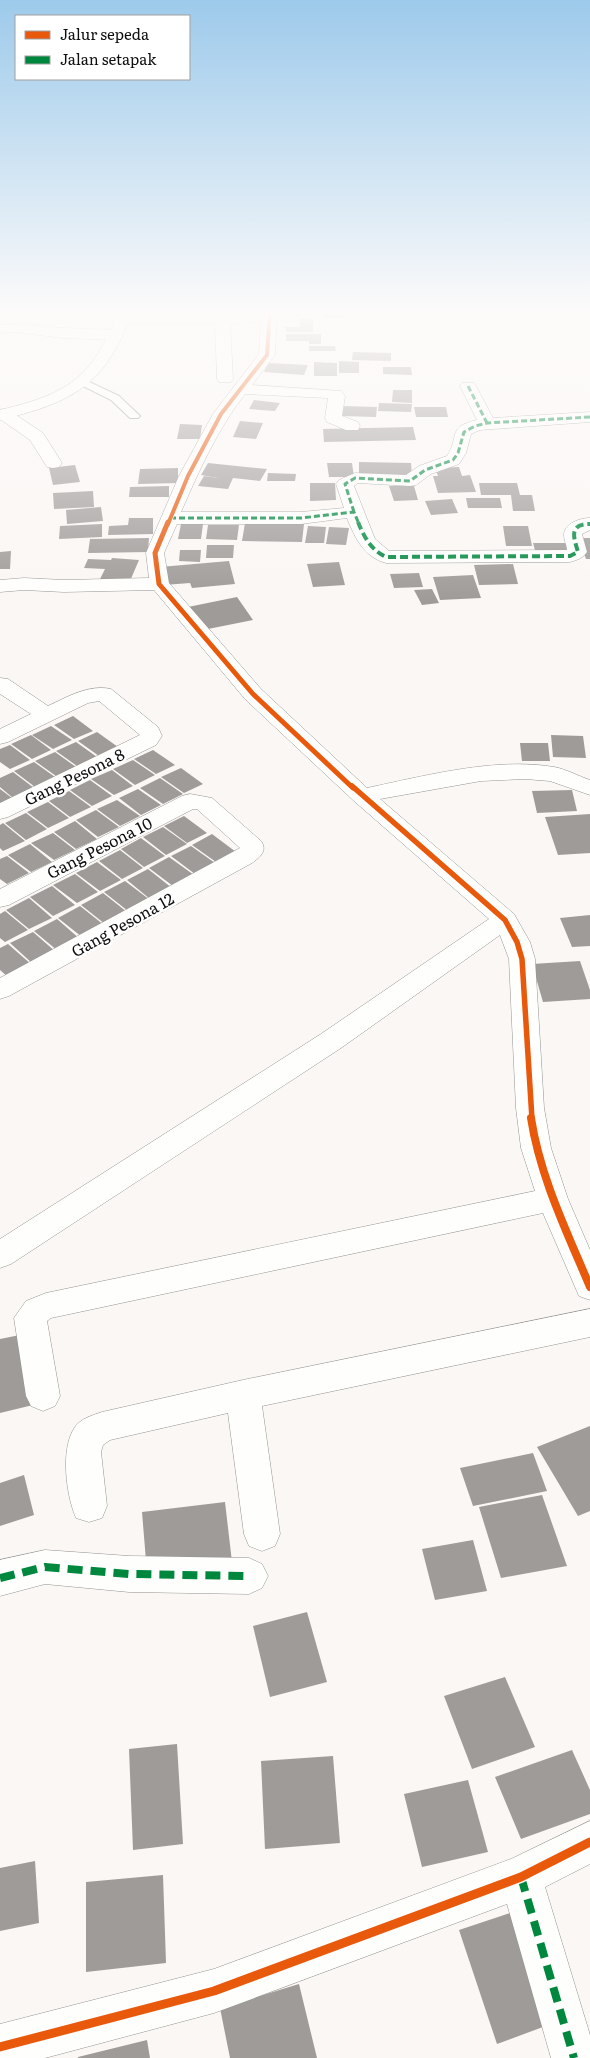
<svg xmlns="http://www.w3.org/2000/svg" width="590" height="2058" font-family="Literata,serif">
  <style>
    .building { fill: #9e9b99 }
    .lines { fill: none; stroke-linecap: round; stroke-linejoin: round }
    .service-casing { stroke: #949392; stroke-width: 2 }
    .minor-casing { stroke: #949392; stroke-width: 1 }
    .tertiary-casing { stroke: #949392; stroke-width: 1 }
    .service { fill: #fefefd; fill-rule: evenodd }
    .minor { fill: #fefefd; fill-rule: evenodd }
    .tertiary { fill: #fefefd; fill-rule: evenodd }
    .quiet-far2 { stroke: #00873e; stroke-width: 3; stroke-dasharray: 6 3; stroke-linecap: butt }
    .quiet-far1 { stroke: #00873e; stroke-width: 4; stroke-dasharray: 8 4; stroke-linecap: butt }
    .quiet { stroke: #00873e; stroke-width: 8; stroke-dasharray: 15 8; stroke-linecap: butt }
    .cycleway-far4-casing { stroke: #fff; stroke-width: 5.5 }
    .cycleway-far3-casing { stroke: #fff; stroke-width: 8 }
    .cycleway-far2-casing { stroke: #fff; stroke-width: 9 }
    .cycleway-far1-casing { stroke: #fff; stroke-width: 11 }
    .cycleway-casing { stroke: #fff; stroke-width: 12 }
    .cycleway-far4 { stroke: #e8590c; stroke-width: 4 }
    .cycleway-far3 { stroke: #e8590c; stroke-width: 5 }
    .cycleway-far2 { stroke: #e8590c; stroke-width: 5.5 }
    .cycleway-far1 { stroke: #e8590c; stroke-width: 8 }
    .cycleway { stroke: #e8590c; stroke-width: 9 }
    .labels { text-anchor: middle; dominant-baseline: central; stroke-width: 5; stroke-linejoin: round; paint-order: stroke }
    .street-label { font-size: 16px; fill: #0e0e0e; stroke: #fff }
  </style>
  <rect width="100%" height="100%" fill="#faf7f4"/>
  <path class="building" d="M 288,313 L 313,313 L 313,316 L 288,316 Z
    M 322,313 L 344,313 L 345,318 L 323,318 Z
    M 299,318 L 313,318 L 313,332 L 286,332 L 285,327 L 300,327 Z
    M 286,334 L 321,334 L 321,344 L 309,344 L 309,341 L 286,341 Z
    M 309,346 L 335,346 L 336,351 L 309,351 Z
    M 353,352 L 391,353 L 391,361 L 352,360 Z
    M 339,361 L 359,362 L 359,373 L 339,373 Z
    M 314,362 L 337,363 L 337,376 L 314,376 Z
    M 268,363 L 308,365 L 304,375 L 264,372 Z
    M 383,367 L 411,367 L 412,375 L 383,374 Z
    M 393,390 L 412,390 L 412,403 L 392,402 Z
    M 254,400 L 280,403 L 275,411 L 249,409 Z
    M 379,403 L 412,404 L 411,412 L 378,411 Z
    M 342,406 L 377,407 L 376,417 L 340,416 Z
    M 414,407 L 446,407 L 448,417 L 416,417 Z
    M 240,421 L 263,423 L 256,439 L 233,437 Z
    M 180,424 L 202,425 L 200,439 L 177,439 Z
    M 413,427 L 416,440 L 324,442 L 323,429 Z
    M 359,462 L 411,463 L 412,476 L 359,475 Z
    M 208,463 L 267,469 L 260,481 L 233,478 L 228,489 L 198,486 L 204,476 L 218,478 L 201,475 Z
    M 327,463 L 352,463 L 354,477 L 329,477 Z
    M 75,465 L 80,482 L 53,485 L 49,468 Z
    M 459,467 L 462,476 L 470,475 L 476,492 L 438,493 L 433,476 L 438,476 L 435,468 Z
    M 178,468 L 178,483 L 138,484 L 140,469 Z
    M 268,473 L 296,474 L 295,481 L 267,481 Z
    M 310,483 L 335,483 L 336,500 L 310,501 Z
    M 479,483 L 517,483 L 520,495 L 532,495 L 535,511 L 513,511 L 511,495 L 481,495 Z
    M 169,486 L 169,497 L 129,497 L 130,487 Z
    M 389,486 L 414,486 L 418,500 L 394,501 Z
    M 93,491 L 94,507 L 54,509 L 53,493 Z
    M 466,498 L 500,498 L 502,508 L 468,508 Z
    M 452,499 L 458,513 L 431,515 L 425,501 Z
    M 101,507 L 103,521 L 67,524 L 66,510 Z
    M 129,518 L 153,518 L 153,534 L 108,535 L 109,526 L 128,525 Z
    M 245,523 L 304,524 L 302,542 L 242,541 Z
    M 102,524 L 102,537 L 59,539 L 60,526 Z
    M 181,524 L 203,524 L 201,539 L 178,539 Z
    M 208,525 L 239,525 L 237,540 L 206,539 Z
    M 308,526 L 326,527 L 324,543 L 305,543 Z
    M 503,526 L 528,526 L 532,546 L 506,546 Z
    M 329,527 L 349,528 L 346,545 L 326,544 Z
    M 149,538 L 148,552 L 88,553 L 90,539 Z
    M 579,538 L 590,538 L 590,559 L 586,559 Z
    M 533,543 L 570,543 L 572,554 L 536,554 Z
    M 207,545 L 234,545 L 233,558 L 206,558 Z
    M 180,550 L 201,550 L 200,562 L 179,561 Z
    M 11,551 L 10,569 L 0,569 L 0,552 Z
    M 112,558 L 139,560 L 130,581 L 100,579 L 105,569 L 84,568 L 88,559 L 111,560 Z
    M 229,561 L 235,584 L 192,588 L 190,583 L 164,585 L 160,567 Z
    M 339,562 L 345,585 L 313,587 L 307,564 Z
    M 513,564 L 518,584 L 479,585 L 474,565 Z
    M 419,573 L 423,587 L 394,588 L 390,574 Z
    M 473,575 L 481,598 L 440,600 L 433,577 Z
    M 432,589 L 439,603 L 422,605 L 414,590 Z
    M 237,597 L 253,620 L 203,630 L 188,607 Z
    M 73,716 L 93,731 L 74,739 L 54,725 Z
    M 51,726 L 72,740 L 53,749 L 32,735 Z
    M 97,732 L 118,747 L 99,756 L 78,741 Z
    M 31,735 L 51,750 L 32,759 L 11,744 Z
    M 551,735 L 583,736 L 586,758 L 553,757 Z
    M 76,742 L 97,757 L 77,766 L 56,751 Z
    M 520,743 L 548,743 L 550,761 L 522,761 Z
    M 10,745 L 30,760 L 10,769 L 0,762 L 0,749 Z
    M 153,750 L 175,765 L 156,774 L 134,759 Z
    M 55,752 L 76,767 L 56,776 L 35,761 Z
    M 133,760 L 155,775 L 135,785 L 113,769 Z
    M 34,762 L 55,777 L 35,787 L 14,771 Z
    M 181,768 L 203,784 L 184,793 L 161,777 Z
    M 112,770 L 133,786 L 114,795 L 91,779 Z
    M 13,772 L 34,788 L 13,798 L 0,787 L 0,778 Z
    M 160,778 L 183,794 L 163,804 L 140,788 Z
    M 90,780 L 112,796 L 92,806 L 70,790 Z
    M 0,789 L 12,798 L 0,804 Z
    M 138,789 L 161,805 L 141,815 L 119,798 Z
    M 572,790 L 577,811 L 537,813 L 532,791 Z
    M 69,791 L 91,807 L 70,817 L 49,801 Z
    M 117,800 L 140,816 L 120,826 L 97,809 Z
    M 48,802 L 69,818 L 48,828 L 27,812 Z
    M 96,810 L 119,827 L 98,837 L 76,820 Z
    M 26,813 L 47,829 L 26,840 L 5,823 Z
    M 590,814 L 590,853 L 558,855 L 545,817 Z
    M 184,816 L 207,833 L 187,843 L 164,826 Z
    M 75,821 L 97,839 L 76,849 L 54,832 Z
    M 3,823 L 25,841 L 3,851 L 0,848 L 0,825 Z
    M 163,827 L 187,844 L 166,855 L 143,837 Z
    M 53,833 L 75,850 L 54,860 L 31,843 Z
    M 212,834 L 236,852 L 216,862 L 192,845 Z
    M 141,838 L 165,856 L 144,867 L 121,849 Z
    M 30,844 L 52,862 L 31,872 L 8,855 Z
    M 191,846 L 215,863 L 195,874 L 171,856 Z
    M 120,850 L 143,868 L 122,879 L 99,861 Z
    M 7,856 L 29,873 L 7,884 L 0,879 L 0,859 Z
    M 169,857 L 194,875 L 173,886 L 149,868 Z
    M 97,862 L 121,880 L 100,891 L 76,873 Z
    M 148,869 L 172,888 L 150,899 L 127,880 Z
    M 75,874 L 98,892 L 77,903 L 53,885 Z
    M 125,881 L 150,900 L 128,911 L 104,892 Z
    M 52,886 L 75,905 L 53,916 L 30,897 Z
    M 103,893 L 127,912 L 105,924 L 81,905 Z
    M 29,898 L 52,918 L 29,929 L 6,910 Z
    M 80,906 L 104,925 L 82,937 L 58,918 Z
    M 5,911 L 28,930 L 5,942 L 0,938 L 0,914 Z
    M 590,915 L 590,946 L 572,947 L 560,918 Z
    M 57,919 L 80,939 L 58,951 L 34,931 Z
    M 33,932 L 56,952 L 33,964 L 10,943 Z
    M 8,944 L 32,965 L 8,977 L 0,970 L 0,948 Z
    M 580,961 L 590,990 L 590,999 L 543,1002 L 532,964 Z
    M 20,1335 L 33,1405 L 0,1413 L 0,1339 Z
    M 590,1426 L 590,1511 L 578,1516 L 537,1447 Z
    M 533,1453 L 547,1491 L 473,1506 L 460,1468 Z
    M 24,1475 L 34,1515 L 0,1526 L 0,1483 Z
    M 542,1495 L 567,1566 L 501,1578 L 479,1507 Z
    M 225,1502 L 232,1562 L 147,1573 L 142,1512 Z
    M 473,1540 L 487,1591 L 435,1600 L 422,1549 Z
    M 307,1612 L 327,1682 L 270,1697 L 253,1626 Z
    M 505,1677 L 535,1747 L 472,1769 L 444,1696 Z
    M 177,1744 L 183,1844 L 133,1850 L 129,1749 Z
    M 572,1750 L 590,1790 L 590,1814 L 521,1839 L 495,1777 Z
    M 333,1756 L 340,1843 L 265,1849 L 261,1761 Z
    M 468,1780 L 488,1852 L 422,1867 L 404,1794 Z
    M 35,1861 L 39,1923 L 0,1931 L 0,1868 Z
    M 163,1875 L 166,1963 L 86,1972 L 86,1882 Z
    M 510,1913 L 551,2024 L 497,2044 L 459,1930 Z
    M 299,1984 L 317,2058 L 230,2058 L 220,2008 Z
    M 147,2040 L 150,2058 L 78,2058 L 78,2057 Z"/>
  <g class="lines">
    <defs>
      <path id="service" d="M 83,379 L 119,396 L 140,416 L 138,418 L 130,418 L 111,400 L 79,384 L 78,382 L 79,380 Z"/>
      <path id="minor" d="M 277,313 L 275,355 L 252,385 L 341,391 L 345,396 L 342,416 L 358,422 L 360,426 L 358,430 L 346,430 L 327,422 L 325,418 L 328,398 L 245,394 C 217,430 199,471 181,512 L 301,512 L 344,508 L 336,484 L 339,480 L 355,473 L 406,475 L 419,466 L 447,456 C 460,437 446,427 477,420 L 460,386 L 462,383 L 474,383 L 476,386 L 493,418 L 590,412 L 590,422 L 480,430 L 471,434 L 466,453 L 459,464 L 431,474 L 416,485 L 410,486 L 358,483 L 354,486 L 375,539 L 389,551 L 567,550 C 567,546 564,540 564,535 C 564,523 581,518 590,518 L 590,530 L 582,534 L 587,552 C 583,558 577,560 570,562 L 386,563 C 364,557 355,538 347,518 L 301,524 L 177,524 L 164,553 L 169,583 L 261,689 L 367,788 C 424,776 496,757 554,767 C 566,769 578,776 590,780 L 590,795 L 550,781 L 525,779 L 481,781 L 380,799 L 514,914 L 530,942 L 535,959 L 544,1108 L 551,1148 L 568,1199 L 590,1250 L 590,1300 L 579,1296 L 543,1213 L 51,1318 L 47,1321 L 60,1396 L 55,1406 L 43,1411 L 31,1406 L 26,1396 L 14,1318 L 26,1301 L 46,1293 L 535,1191 L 521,1148 L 516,1108 L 509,959 L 500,935 L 341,1048 L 11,1264 L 0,1268 L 0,1239 L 321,1034 L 489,919 L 354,801 L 245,699 L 154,590 L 64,592 L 24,590 L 0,592 L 0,580 L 24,578 L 64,580 L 149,578 L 146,553 L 179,476 L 213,414 L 259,354 L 261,322 L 230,323 L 233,379 L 231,382 L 219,382 L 217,379 L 215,323 L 123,323 L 118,322 L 116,319 L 118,316 Z
        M 16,324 L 63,328 L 115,330 L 120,332 L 123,335 L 120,338 L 115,340 L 63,338 L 16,332 L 0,333 L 0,325 Z
        M 4,409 L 10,411 L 43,433 L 62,463 L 59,467 L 53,468 L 47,467 L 30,440 L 0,419 L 0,410 Z
        M 0,678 L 8,679 L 48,706 C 67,697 89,684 111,689 L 158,727 L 162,736 L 156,745 L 8,817 L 0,819 L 0,803 L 140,735 L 99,701 L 88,703 L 8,742 L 0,744 L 0,729 L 31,714 L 0,694 Z
        M 190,794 L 212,798 L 261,841 C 268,851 260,857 252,863 L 9,996 L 0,999 L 0,978 L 240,848 L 197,809 L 193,809 L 9,905 L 0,907 L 0,889 L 182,796 Z
        M 590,1309 L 590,1337 L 262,1406 L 280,1534 L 275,1546 L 262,1551 L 249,1546 L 244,1534 L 228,1413 L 110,1440 L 103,1445 L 101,1452 L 107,1506 L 102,1518 L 89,1522 L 76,1518 C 66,1495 60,1448 75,1427 C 80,1419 93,1415 102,1412 L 243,1380 Z
        M 45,1550 L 129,1556 L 249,1558 L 262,1564 L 268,1576 L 262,1588 L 249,1594 L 129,1592 L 45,1584 L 0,1596 L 0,1560 Z
        M 590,1821 L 590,1864 L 545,1887 L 590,2035 L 590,2058 L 551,2058 L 507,1904 L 214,2013 L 45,2058 L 0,2058 L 0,2024 L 214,1969 L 511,1859 Z"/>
      <path id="tertiary" d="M 118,313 L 132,313 C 105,386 73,402 0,420 L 0,410 C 68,394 92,378 118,313 Z"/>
    </defs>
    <use href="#service" class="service-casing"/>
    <use href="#minor" class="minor-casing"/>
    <use href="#tertiary" class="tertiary-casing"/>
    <use href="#service" class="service"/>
    <use href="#minor" class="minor"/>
    <use href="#tertiary" class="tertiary"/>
    <path class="quiet-far2" d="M 468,386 L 487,423
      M 354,512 L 345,484 L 355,478 L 410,481 L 425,470 L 453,460 L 458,453 L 464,432 L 475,426 L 487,423 L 590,417
      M 170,518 L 301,518 L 354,512 L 359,524"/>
    <path class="quiet-far1" d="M 358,522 C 364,537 371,550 386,557 L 570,556 L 578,552 C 574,538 568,524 590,524"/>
    <path class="quiet" d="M 0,1578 L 45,1567 L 129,1574 L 249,1576
      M 521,1877 L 574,2058"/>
    <defs>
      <path id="cycleway-far4" d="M 168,524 L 188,476 L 221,414 L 267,355 L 270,313"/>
      <path id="cycleway-far3" d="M 168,522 L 155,553 L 159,584 L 253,694 L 353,788"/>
      <path id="cycleway-far2" d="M 352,786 L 505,920 L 517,942 L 522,959 L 532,1119"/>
      <path id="cycleway-far1" d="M 531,1118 C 540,1177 567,1232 590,1287"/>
      <path id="cycleway" d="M 0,2047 L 214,1991 L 521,1877 L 590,1842"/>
    </defs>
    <use href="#cycleway-far4" class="cycleway-far4-casing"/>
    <use href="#cycleway-far3" class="cycleway-far3-casing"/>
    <use href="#cycleway-far2" class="cycleway-far2-casing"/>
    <use href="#cycleway-far1" class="cycleway-far1-casing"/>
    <use href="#cycleway" class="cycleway-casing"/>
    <use href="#cycleway-far4" class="cycleway-far4"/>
    <use href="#cycleway-far3" class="cycleway-far3"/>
    <use href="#cycleway-far2" class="cycleway-far2"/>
    <use href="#cycleway-far1" class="cycleway-far1"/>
    <use href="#cycleway" class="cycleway"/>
  </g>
  <linearGradient id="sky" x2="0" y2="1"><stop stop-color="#9dcaeb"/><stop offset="0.52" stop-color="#fdfbfa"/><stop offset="1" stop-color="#fdfbfa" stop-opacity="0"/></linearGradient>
  <rect width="590" height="601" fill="url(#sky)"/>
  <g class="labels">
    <g class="street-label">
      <text transform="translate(74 776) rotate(-26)">Gang Pesona 8</text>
      <text transform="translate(99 847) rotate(-27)">Gang Pesona 10</text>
      <text transform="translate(122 924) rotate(-29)">Gang Pesona 12</text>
    </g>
  </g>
  <rect x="15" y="15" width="175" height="65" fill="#ffffff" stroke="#9f9f9f"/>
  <rect x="25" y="31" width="25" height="8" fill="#e8590c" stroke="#9f9f9f"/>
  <text x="60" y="40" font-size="15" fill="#0e0e0e">Jalur sepeda</text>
  <rect x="25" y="56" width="25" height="8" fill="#00873e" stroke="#9f9f9f"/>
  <text x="60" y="65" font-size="15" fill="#0e0e0e">Jalan setapak</text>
</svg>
